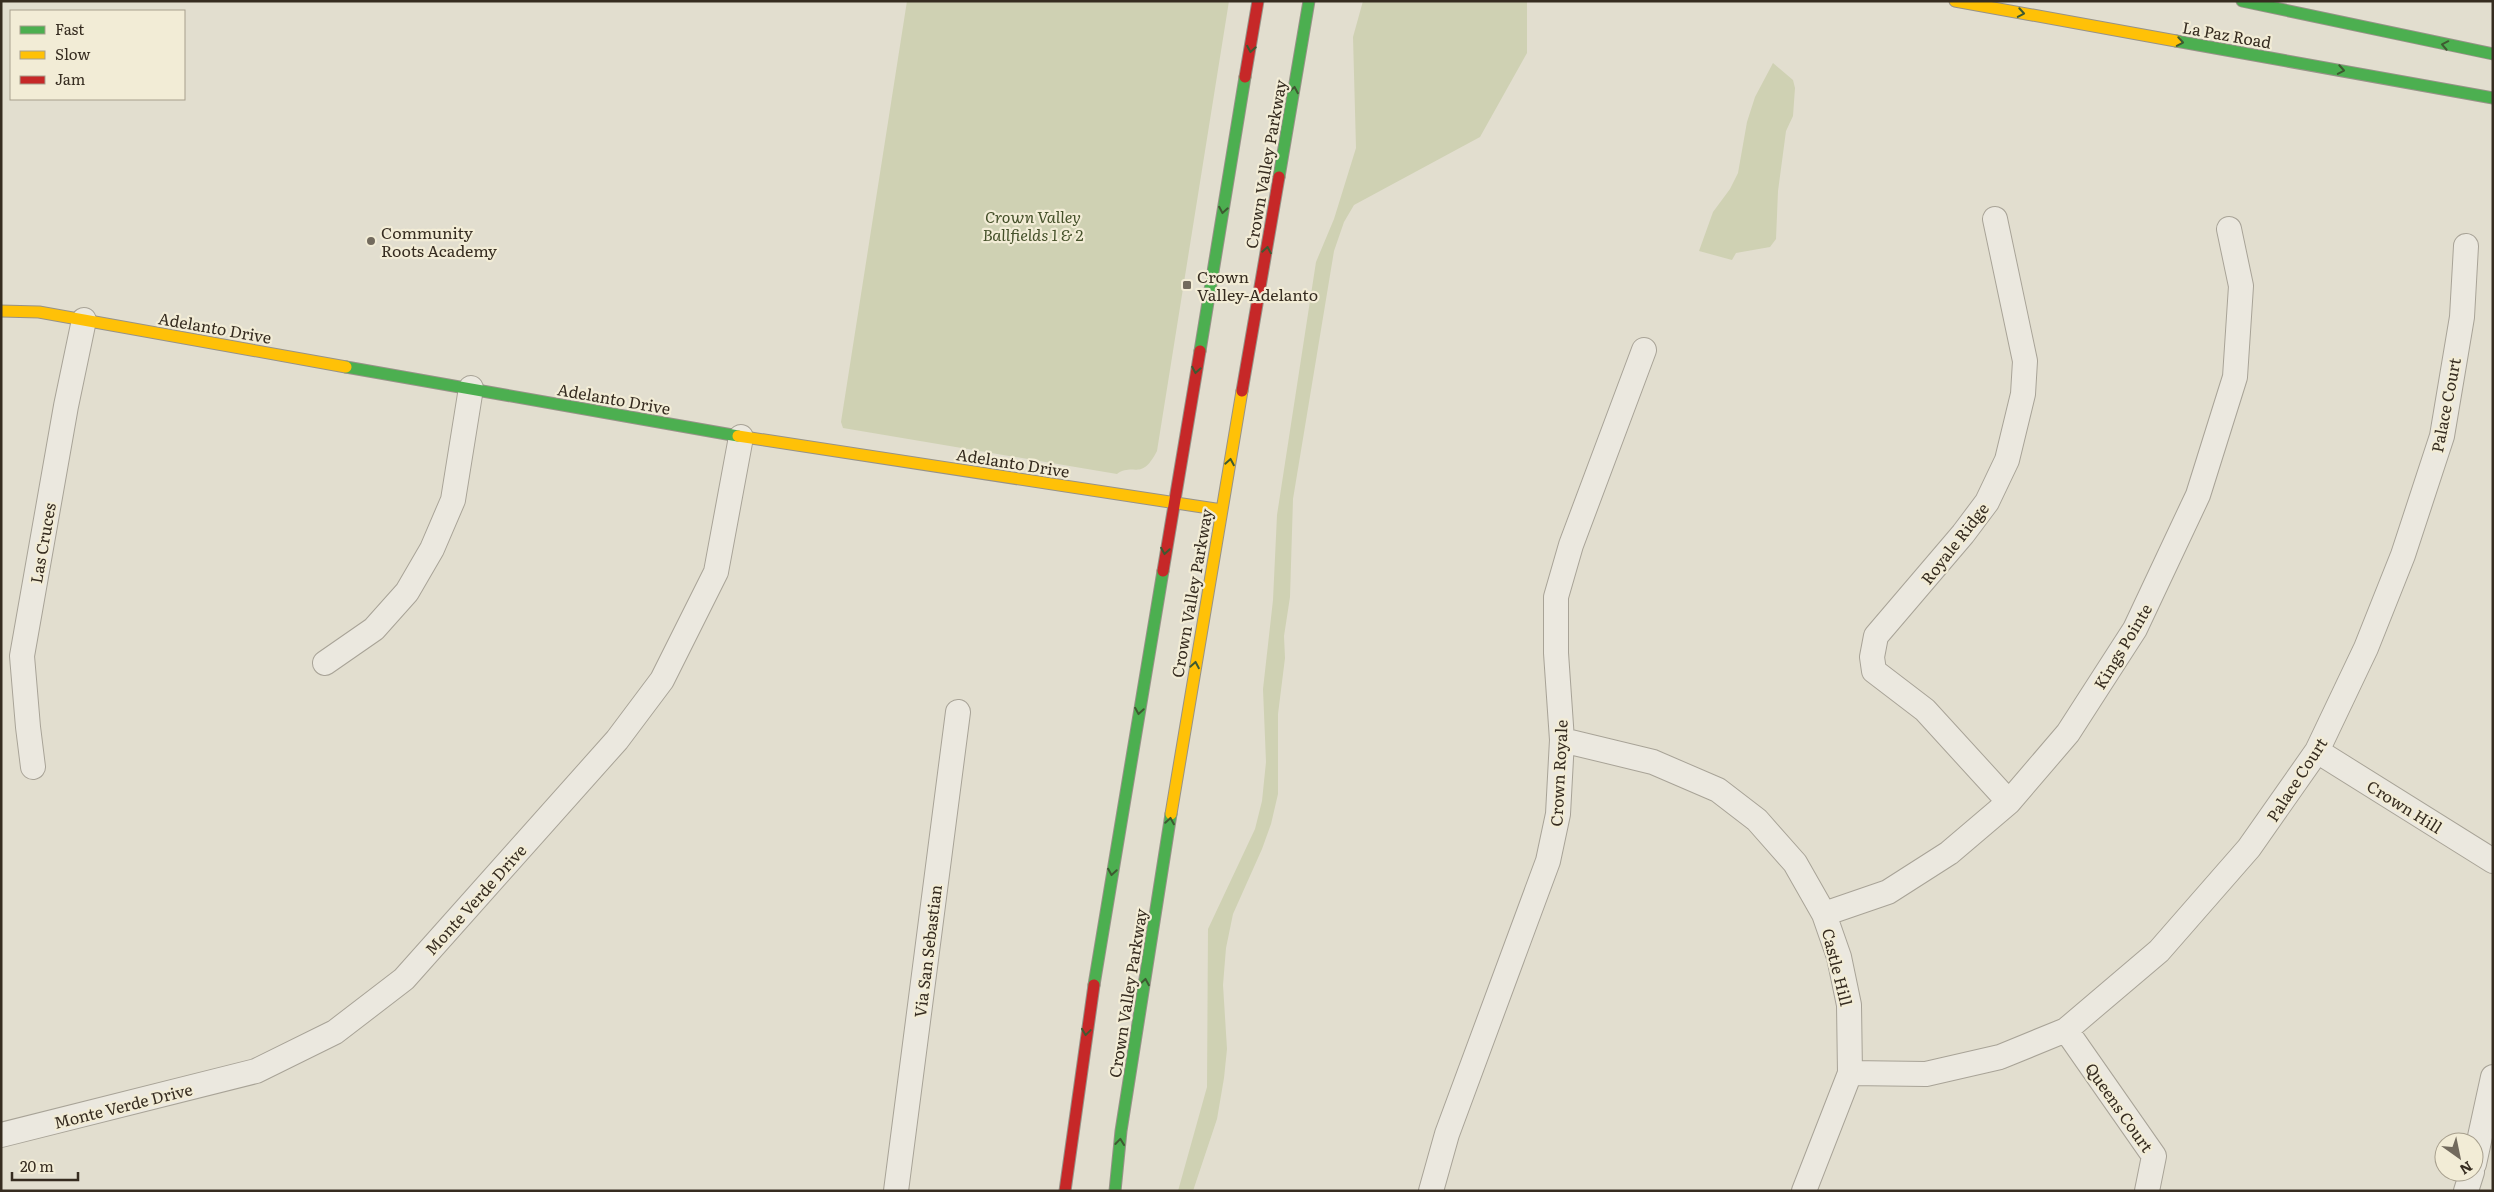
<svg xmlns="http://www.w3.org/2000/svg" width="2494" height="1192" font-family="Literata,serif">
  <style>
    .green { fill: #cfd1b3 }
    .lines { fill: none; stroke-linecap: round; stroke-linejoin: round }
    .street-casing { stroke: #a8a397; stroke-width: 26 }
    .fast-casing { stroke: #979288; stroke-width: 13 }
    .slow-casing { stroke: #979288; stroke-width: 13 }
    .jam-casing { stroke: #979288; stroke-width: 13 }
    .street { stroke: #ebe8df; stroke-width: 24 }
    .fast { stroke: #4caf50; stroke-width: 11 }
    .slow { stroke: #ffc107; stroke-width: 11 }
    .jam { stroke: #c62828; stroke-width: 11 }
    .oneway { stroke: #3e5a31 }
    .poi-dot { fill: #726a5d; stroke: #f2ecd6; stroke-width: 2 }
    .labels { text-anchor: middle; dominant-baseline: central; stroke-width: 4.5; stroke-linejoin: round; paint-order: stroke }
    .street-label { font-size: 16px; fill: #362c20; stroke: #f2ecd6 }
    .park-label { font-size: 16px; font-style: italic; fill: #445029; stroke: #f2ecd6 }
    .poi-label { font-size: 16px; fill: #362c20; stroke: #f2ecd6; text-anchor: start }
  </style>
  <rect width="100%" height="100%" fill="#e2decf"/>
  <path class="green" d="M 907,1 L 1229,1 L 1157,451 C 1141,482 1134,462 1117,474 L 843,428 L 841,422 Z
    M 1363,1 L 1527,1 L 1527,53 L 1480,137 L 1354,205 L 1344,222 L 1334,251 L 1293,499 L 1290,597 L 1284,636 L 1285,658 L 1278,714 L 1278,794 L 1271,824 L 1262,849 L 1233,914 L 1226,948 L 1223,985 L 1227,1049 L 1224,1078 L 1217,1119 L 1193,1191 L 1178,1191 L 1207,1087 L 1208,929 L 1255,829 L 1262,801 L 1266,762 L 1263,689 L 1273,600 L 1277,515 L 1316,262 L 1334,219 L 1356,148 L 1353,37 Z
    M 1773,63 L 1793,80 L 1795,88 L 1793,116 L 1786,131 L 1778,191 L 1776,239 L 1770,247 L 1736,253 L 1732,260 L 1699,251 L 1713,212 L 1730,189 L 1738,173 L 1747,122 L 1755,97 Z"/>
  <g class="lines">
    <defs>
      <path id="street" d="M 1995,219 L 2025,361 L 2023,394 L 2007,460 L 1987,502 L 1963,534 L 1876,636 L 1872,657 L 1874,671 L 1925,710 L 2009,802
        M 325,663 L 374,629 L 407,592 L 432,549 L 453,500 L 471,388
        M 1562,740 L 1653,762 L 1718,790 L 1757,820 L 1795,863 L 1824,914 L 1839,957 L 1849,1005 L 1850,1073 L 1804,1191
        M 2317,751 L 2493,861
        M 33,767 L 28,727 L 22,656 L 66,406 L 84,320
        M 1824,914 L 1888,892 L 1949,853 L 2009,802 L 2068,733 L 2135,629 L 2198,495 L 2235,377 L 2241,286 L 2229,229
        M 2066,1030 L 2154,1156 L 2147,1191
        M 1850,1073 L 1926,1074 L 2000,1057 L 2066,1030 L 2159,951 L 2249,848 L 2317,751 L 2366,648 L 2403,555 L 2442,436 L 2462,317 L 2466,246
        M 1,1135 L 256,1071 L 335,1032 L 404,979 L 617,740 L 662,680 L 716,572 L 741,437
        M 2474,1164 L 2493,1077
        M 896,1191 L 958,712
        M 1431,1191 L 1447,1134 L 1548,861 L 1558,814 L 1562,740 L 1556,653 L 1556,597 L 1571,545 L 1644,350
        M 2466,1191 L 2472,1172"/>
      <path id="fast" d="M 2242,1 L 2493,54
        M 2176,41 L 2493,98
        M 1279,177 L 1309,1
        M 1200,351 L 1245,77
        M 346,367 L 738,436
        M 1094,985 L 1163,571
        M 1115,1191 L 1121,1131 L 1171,814"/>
      <path id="slow" d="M 1955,1 L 2176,41
        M 1,311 L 39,312 L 346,367
        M 738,436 L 1222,510
        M 1171,814 L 1242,391"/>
      <path id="jam" d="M 1245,77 L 1258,1
        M 1242,391 L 1279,177
        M 1163,571 L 1200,351
        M 1065,1191 L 1094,985"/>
    </defs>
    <use href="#street" class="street-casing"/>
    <use href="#fast" class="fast-casing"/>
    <use href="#slow" class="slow-casing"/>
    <use href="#jam" class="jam-casing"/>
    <use href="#street" class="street"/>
    <use href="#fast" class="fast"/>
    <use href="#slow" class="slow"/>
    <use href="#jam" class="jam"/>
  </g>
  <defs><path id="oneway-chevron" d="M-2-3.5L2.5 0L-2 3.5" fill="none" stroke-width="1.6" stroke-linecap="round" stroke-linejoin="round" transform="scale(1.25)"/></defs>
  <g class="oneway">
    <use href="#oneway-chevron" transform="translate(2021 13) rotate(10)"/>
    <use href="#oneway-chevron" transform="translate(2180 42) rotate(10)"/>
    <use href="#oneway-chevron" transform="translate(2445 45) rotate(-169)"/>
    <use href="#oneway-chevron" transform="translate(1251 49) rotate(100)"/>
    <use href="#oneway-chevron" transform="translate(2341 70) rotate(10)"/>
    <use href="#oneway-chevron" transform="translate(1294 90) rotate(-80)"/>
    <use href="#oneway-chevron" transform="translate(1223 210) rotate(100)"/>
    <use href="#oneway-chevron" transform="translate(1267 250) rotate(-80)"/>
    <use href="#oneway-chevron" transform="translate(1196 370) rotate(100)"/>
    <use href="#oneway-chevron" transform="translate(1230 462) rotate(-80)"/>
    <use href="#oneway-chevron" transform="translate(1165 551) rotate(99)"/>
    <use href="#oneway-chevron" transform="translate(1195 665) rotate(-80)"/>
    <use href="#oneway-chevron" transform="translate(1139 711) rotate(99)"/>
    <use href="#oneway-chevron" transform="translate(1170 821) rotate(-81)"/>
    <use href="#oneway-chevron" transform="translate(1112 872) rotate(99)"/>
    <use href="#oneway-chevron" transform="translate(1145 982) rotate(-81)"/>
    <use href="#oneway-chevron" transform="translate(1086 1032) rotate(98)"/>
    <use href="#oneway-chevron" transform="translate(1120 1142) rotate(-84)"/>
  </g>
  <g class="poi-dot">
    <circle cx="371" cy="241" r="5"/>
    <rect x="1182" y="280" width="10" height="10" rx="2.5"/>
  </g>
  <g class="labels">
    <g class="street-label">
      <text transform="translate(2227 34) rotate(10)">La Paz Road</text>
      <text transform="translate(1265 164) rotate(-80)">Crown Valley Parkway</text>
      <text transform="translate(215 327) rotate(10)">Adelanto Drive</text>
      <text transform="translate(614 398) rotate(10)">Adelanto Drive</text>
      <text transform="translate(2445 405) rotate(-79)">Palace Court</text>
      <text transform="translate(1013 462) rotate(9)">Adelanto Drive</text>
      <text transform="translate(42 543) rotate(-80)">Las Cruces</text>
      <text transform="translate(1954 543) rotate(-52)">Royale Ridge</text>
      <text transform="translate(1191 593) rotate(-80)">Crown Valley Parkway</text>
      <text transform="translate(2122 646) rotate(-59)">Kings Pointe</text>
      <text transform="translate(1558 773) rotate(-87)">Crown Royale</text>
      <text transform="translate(2296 779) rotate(-57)">Palace Court</text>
      <text transform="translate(2405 806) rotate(32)">Crown Hill</text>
      <text transform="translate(475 899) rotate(-48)">Monte Verde Drive</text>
      <text transform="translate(927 951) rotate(-83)">Via San Sebastian</text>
      <text transform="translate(1838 967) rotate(76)">Castle Hill</text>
      <text transform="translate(1127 993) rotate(-81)">Crown Valley Parkway</text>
      <text transform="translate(123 1105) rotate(-14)">Monte Verde Drive</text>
      <text transform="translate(2120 1107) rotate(55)">Queens Court</text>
    </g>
    <g class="park-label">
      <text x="1033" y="216">Crown Valley<tspan x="1033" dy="18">Ballfields 1 &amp; 2</tspan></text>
    </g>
    <g class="poi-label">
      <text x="381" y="232">Community<tspan x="381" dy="18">Roots Academy</tspan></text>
      <text x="1197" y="276">Crown<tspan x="1197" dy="18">Valley-Adelanto</tspan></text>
    </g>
  </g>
  <rect width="2494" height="1192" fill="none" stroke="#362c20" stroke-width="5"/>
  <rect x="10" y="10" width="175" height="90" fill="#f2ecd6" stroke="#a79f8d"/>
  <rect x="20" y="26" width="25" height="8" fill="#4caf50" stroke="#a79f8d"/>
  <text x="55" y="35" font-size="15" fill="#362c20">Fast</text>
  <rect x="20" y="51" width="25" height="8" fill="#ffc107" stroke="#a79f8d"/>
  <text x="55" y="60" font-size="15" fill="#362c20">Slow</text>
  <rect x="20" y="76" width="25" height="8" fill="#c62828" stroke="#a79f8d"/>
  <text x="55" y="85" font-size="15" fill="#362c20">Jam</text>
  <g transform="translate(2459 1157) rotate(147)"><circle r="24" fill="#f2ecd6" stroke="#a79f8d"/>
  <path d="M0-4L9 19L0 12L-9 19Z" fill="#726a5d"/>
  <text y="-8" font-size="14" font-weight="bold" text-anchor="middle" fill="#362c20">N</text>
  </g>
  <path d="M12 1172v8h66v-8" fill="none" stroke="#362c20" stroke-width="2.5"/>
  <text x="20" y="1172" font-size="15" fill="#362c20" stroke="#f2ecd6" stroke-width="4" paint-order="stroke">20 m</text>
</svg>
